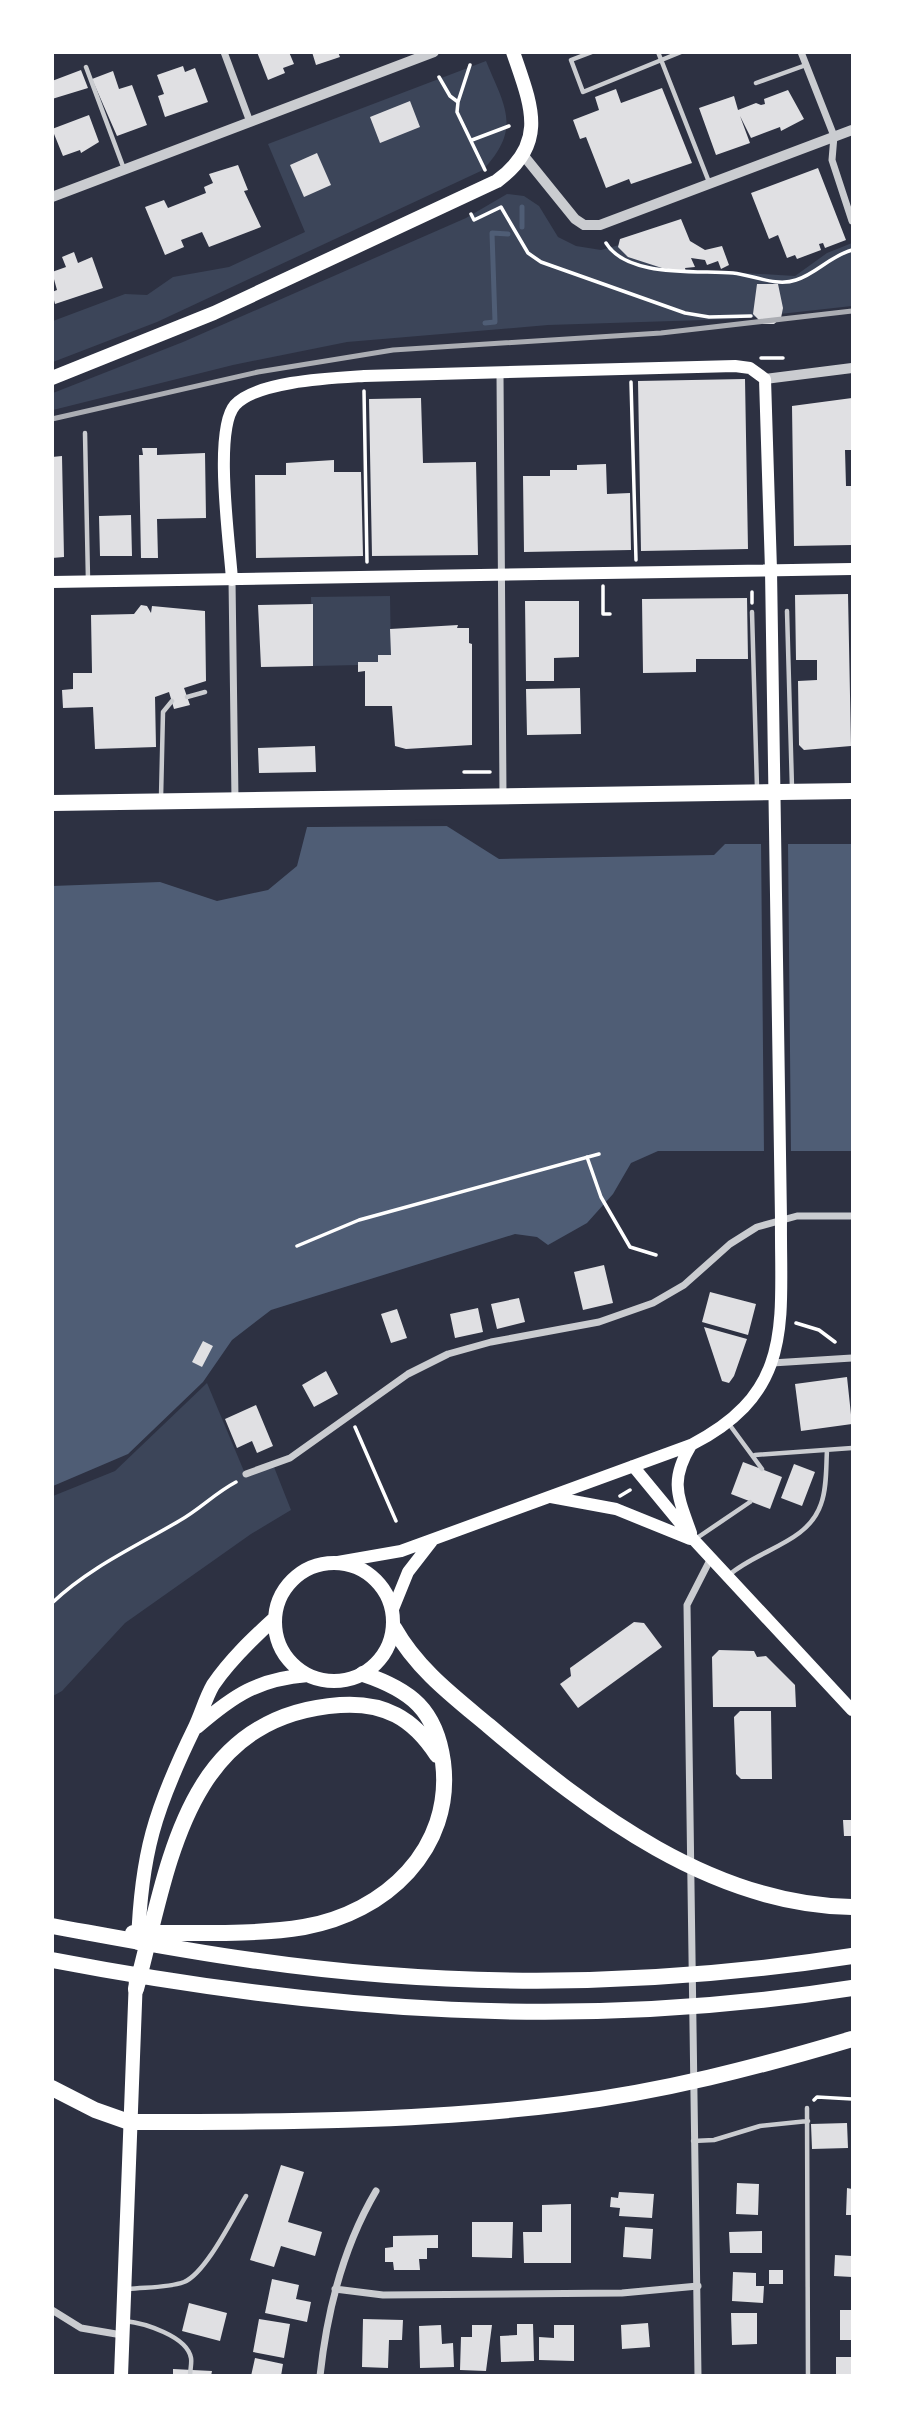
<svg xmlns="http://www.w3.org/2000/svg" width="905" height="2428" font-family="Overpass,sans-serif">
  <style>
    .green { fill: #3c4559 }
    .water { fill: #4f5d75 }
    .pier { fill: #2d3142 }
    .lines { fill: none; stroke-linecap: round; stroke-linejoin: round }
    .stream { stroke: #4f5d75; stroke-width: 5 }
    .building { fill: #e0e0e3 }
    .path { stroke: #fff; stroke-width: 3.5 }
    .service { stroke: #caccd0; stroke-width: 4.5 }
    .minor { stroke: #caccd0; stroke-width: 7 }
    .tertiary { stroke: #caccd0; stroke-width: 10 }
    .secondary { stroke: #fff; stroke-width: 12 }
    .primary { stroke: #fff; stroke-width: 14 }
    .trunk { stroke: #fff; stroke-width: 16 }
    .motorway { stroke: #fff; stroke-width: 16 }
    .rail { stroke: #abadb3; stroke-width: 5 }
  </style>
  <rect width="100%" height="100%" fill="#2d3142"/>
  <path class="green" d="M 486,61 C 505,107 522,128 483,170 L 157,322 L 53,362 L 53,321 L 125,294 L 147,295 L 173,277 L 229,267 L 305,232 L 268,144 Z
    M 507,194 L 524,196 L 539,206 L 558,237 L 576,246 L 601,250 L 623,244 L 679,269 L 795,276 L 827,253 L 852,243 L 852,306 L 736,319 L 548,325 L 347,342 L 233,365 L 53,410 L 53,393 L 183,342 L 466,218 Z
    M 390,596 L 391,655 L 378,655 L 378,662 L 358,662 L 358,665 L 313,666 L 311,597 Z
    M 207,1383 L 246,1476 L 274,1467 L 291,1510 L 251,1534 L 125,1623 L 62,1691 L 53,1696 L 53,1496 L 115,1471 Z"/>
  <path class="water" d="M 442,823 L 499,859 L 714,855 L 725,844 L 852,844 L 852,1151 L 658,1151 L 631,1163 L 613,1194 L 587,1223 L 548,1245 L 537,1237 L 515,1234 L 271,1310 L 232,1340 L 203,1382 L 128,1454 L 53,1486 L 52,886 L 160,882 L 217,901 L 268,890 L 297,866 L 307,827 Z"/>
  <path class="pier" d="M 442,819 L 454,826 L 303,827 L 306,824 Z
    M 761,841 L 788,842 L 791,1155 L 764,1155 Z"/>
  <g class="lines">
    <path class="stream" d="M 522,227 L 522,207
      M 485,323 L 495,322 L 492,233 L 508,234"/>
  </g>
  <path class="building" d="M 257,52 L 289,52 L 294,64 L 283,68 L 285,73 L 268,80 Z
    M 312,52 L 338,52 L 340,57 L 316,65 Z
    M 183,66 L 185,72 L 195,68 L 208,102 L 165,117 L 158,96 L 164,94 L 157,75 Z
    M 81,70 L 88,88 L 52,99 L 52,81 Z
    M 113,71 L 119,89 L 132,85 L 147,125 L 117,136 L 92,79 Z
    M 662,88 L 692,163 L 631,184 L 629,179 L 606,188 L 586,137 L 580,139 L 573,120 L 599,110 L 595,97 L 616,89 L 621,103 Z
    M 788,90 L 804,119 L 781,131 L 780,127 L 751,138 L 740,116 L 750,143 L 716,155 L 699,108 L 734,96 L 738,110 L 756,103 L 761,105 L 765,104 L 764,99 Z
    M 410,101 L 420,127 L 380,143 L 370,117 Z
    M 89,115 L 99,142 L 81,153 L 80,150 L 63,156 L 52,129 Z
    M 317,153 L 331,185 L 304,197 L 290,165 Z
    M 238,165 L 248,190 L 244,191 L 261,227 L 209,247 L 202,232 L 181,240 L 184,247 L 165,255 L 145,207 L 164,200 L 168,208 L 206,193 L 204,187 L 213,183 L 209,174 Z
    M 818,168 L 846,240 L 825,248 L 823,243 L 819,244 L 821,250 L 797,259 L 795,255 L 787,258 L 778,235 L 769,239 L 751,193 Z
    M 681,219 L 690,241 L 705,250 L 722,246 L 729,265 L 721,269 L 718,261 L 707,265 L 705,260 L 691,258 L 695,267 L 685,268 L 686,272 L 662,268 L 628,257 L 618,247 L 620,239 Z
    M 74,252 L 78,263 L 92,257 L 103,288 L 55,304 L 52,292 L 57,290 L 52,272 L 66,267 L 62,257 Z
    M 757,284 L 778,284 L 783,308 L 781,318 L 774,324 L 763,324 L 753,314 Z
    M 745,379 L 748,549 L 641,551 L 638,381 Z
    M 421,398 L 423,463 L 476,462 L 478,555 L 372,556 L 369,399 Z
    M 852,398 L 852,450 L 845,450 L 846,486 L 852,486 L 852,545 L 794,546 L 792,406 Z
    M 142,448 L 157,448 L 157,455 L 205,453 L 206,518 L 157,519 L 158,558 L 141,558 L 139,455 L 143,455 Z
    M 62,456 L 64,557 L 52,558 L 52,457 Z
    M 334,460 L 334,472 L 361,472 L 363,556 L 256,558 L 255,475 L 286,475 L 286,463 Z
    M 606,464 L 607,494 L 630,493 L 631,550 L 524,552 L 523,476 L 550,476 L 550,470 L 577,470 L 577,465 Z
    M 131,515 L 132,556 L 100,556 L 99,516 Z
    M 848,594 L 851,746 L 804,750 L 799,745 L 798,681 L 817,680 L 817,660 L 796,660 L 795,595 Z
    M 747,598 L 748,659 L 696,659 L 696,672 L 643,673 L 642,599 Z
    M 525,601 L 579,601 L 579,657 L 554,658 L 554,681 L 526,681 Z
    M 313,604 L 313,666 L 261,667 L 258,605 Z
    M 141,605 L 147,606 L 151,613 L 152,606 L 205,611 L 206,681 L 184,688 L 190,705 L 174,709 L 169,692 L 155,697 L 156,747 L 95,749 L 93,707 L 63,708 L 62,690 L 73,689 L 73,673 L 92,673 L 91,615 L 134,614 Z
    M 458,625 L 457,628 L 469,628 L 469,643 L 472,644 L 472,745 L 406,749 L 395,746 L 392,706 L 365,706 L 365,671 L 358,672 L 358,662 L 378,662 L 378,655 L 391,655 L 390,629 Z
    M 580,688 L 581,734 L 527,735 L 526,689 Z
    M 315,746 L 316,772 L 259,773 L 258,748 Z
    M 604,1265 L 613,1303 L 583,1310 L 574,1272 Z
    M 710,1292 L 756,1304 L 748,1335 L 702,1322 Z
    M 519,1298 L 525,1322 L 497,1329 L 491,1304 Z
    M 478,1308 L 483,1332 L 455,1338 L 450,1314 Z
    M 397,1309 L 407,1338 L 391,1343 L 381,1314 Z
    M 704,1327 L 747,1339 L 734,1376 L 729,1383 L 722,1381 Z
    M 203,1341 L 213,1346 L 202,1367 L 192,1362 Z
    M 326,1371 L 338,1394 L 314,1407 L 302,1385 Z
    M 847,1377 L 852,1424 L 801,1431 L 795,1384 Z
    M 256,1405 L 273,1446 L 257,1453 L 252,1441 L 237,1448 L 225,1419 Z
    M 743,1462 L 782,1477 L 770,1509 L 731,1494 Z
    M 794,1464 L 815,1472 L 802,1506 L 781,1498 Z
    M 634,1622 L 644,1623 L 662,1647 L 578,1708 L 560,1684 L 571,1676 L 570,1668 Z
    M 719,1650 L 754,1651 L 757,1657 L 766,1656 L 795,1685 L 796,1707 L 713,1707 L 712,1657 Z
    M 740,1711 L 771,1711 L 772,1779 L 741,1779 L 736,1774 L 734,1717 Z
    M 843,1820 L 852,1820 L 852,1836 L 844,1836 Z
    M 847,2123 L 848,2148 L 812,2149 L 811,2124 Z
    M 281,2165 L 304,2172 L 288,2222 L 322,2232 L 315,2256 L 281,2246 L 274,2267 L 250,2260 Z
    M 737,2183 L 759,2184 L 758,2215 L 736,2214 Z
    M 847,2188 L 852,2189 L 852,2215 L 846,2215 Z
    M 619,2192 L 654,2194 L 652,2218 L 619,2216 L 620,2208 L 610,2207 L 611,2197 L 618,2198 Z
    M 571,2204 L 571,2263 L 524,2263 L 523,2232 L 542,2232 L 542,2205 Z
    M 472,2222 L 513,2222 L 512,2258 L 472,2257 Z
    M 625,2227 L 653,2229 L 651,2259 L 623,2257 Z
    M 762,2231 L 762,2253 L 730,2253 L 729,2232 Z
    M 438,2235 L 438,2248 L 427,2248 L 427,2259 L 419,2259 L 420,2270 L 394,2270 L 393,2262 L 385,2262 L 385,2248 L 393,2247 L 393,2236 Z
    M 835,2255 L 852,2256 L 852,2277 L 834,2276 Z
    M 769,2270 L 783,2270 L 783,2284 L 769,2284 Z
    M 733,2272 L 756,2273 L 756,2286 L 764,2286 L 763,2303 L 732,2301 Z
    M 272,2279 L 299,2285 L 296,2299 L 311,2302 L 307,2322 L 265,2313 Z
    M 189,2303 L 227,2313 L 220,2341 L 182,2331 Z
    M 840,2310 L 852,2310 L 852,2340 L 840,2340 Z
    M 731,2313 L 757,2313 L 757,2344 L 732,2345 Z
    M 259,2319 L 290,2324 L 284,2358 L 253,2352 Z
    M 363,2319 L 403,2320 L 402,2340 L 389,2340 L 388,2368 L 362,2367 Z
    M 648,2323 L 650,2347 L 622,2349 L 621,2325 Z
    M 517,2324 L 533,2324 L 534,2361 L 501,2362 L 500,2336 L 517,2335 Z
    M 441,2325 L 442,2344 L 453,2343 L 454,2367 L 420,2368 L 419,2326 Z
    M 472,2325 L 492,2325 L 486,2371 L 460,2370 L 461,2337 L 472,2337 Z
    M 554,2325 L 574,2325 L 574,2361 L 539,2360 L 539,2337 L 554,2338 Z
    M 836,2357 L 852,2357 L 852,2376 L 836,2376 Z
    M 255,2358 L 283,2364 L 281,2376 L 251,2376 Z
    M 173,2369 L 212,2371 L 211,2376 L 173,2376 Z"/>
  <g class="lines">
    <path class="path" d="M 439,77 L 450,96 L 458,102 L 457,112 L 485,170
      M 458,102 L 470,65
      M 472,140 L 509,126
      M 471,214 L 474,220 L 501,207 L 528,253 L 541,262 L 685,313 L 709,317 L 751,316
      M 606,243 C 627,278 698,270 733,273 C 753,275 776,287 796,280 C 816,274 830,256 852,250
      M 761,358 L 783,358
      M 631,382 L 636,560
      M 364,391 L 367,562
      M 603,586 L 603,614 L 610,614
      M 752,592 L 752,603
      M 464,772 L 490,772
      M 587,1157 L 601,1197 L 630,1247 L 656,1255
      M 297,1246 L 359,1220 L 599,1154
      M 796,1323 L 819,1330 L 835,1342
      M 355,1427 L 396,1521
      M 620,1496 L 630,1490
      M 52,1603 C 90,1567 135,1547 179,1521 C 199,1510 215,1493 236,1482
      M 814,2100 L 817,2097 L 852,2099"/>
    <path class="service" d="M 592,52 L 571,60 L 583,92 L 681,52
      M 658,52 L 709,182
      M 86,67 L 124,169
      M 756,83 L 806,65
      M 85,433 L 88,580
      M 787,611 L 792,788
      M 752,612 L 757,788
      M 187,697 L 205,692
      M 161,798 L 163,712 L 172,701
      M 729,1424 L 762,1469
      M 755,1455 L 852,1448
      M 694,1540 L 750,1502
      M 729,1575 C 759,1549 808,1543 821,1504 C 827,1488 826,1467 827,1450
      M 807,2108 L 808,2376
      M 693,2141 L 714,2140 L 760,2126 L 808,2121
      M 128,2289 C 145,2287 168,2288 184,2282 C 206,2273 233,2217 246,2196
      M 125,2321 C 144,2323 187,2336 191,2358 C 192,2363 190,2370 190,2376"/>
    <path class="minor" d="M 224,52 L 250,122
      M 801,52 L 834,136 L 832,160 L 852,221
      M 500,374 L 503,796
      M 232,580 L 235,800
      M 772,1363 L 852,1358
      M 246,1474 L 290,1458 L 408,1374 L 448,1354 L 491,1342 L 599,1322 L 653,1303 L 684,1285 L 730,1244 L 757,1227 L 797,1216 L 852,1216
      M 335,2289 L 383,2295 L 622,2293 L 698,2286
      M 52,2310 L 81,2328 L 122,2335
      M 320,2376 C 327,2311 343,2247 376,2191
      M 698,2376 L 687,1605 L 711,1558"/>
    <path class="tertiary" d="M 524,156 L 575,219 L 584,225 L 600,225 L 852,130
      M 52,197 L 434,52
      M 765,379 L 852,368"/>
    <path class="secondary" d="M 232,580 C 230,545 213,430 235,405 C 257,381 332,378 364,376 L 735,366 L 750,368 L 765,379 L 771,570 L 781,1219 C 780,1322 796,1391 691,1445 L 401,1551 L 338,1562
      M 52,582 L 852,569
      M 691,1445 C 669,1481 678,1496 691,1533
      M 633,1466 L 694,1540 L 852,1710
      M 551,1497 L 616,1509 L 690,1539
      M 393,1609 L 408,1572 L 432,1541"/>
    <path class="primary" d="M 52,378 L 214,313 L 497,181 C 549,143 531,105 513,52
      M275 1622a59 59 0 1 1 118 0a59 59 0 1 1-118 0Z
      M 197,1727 C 234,1695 258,1679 308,1675
      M 138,1943 C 141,1854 155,1809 194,1729 C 201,1715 205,1699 213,1685 C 230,1660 252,1639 274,1619
      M 121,2376 L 136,1977"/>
    <path class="trunk" d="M 52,803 L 852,791"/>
    <path class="motorway" d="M 394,1628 C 417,1669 453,1696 489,1726 C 591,1813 713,1905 852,1907
      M 52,1926 C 118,1938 185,1951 251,1960 C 451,1989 653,1987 852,1956
      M 133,1933 C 189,1932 249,1936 304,1927 C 385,1913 454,1849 443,1762 C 436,1710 411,1690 363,1674
      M 52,1960 C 323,2012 579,2031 852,1988
      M 136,1989 C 169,1867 183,1716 340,1705 C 384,1702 413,1718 437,1755
      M 52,2088 L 95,2110 L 129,2122 C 274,2122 420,2122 563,2104 C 662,2092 758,2067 852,2039"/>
    <path class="rail" d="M 52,419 L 258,372 L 393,350 L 661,333 L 852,311"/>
  </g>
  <rect width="905" height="2428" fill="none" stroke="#ffffff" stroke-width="108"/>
</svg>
